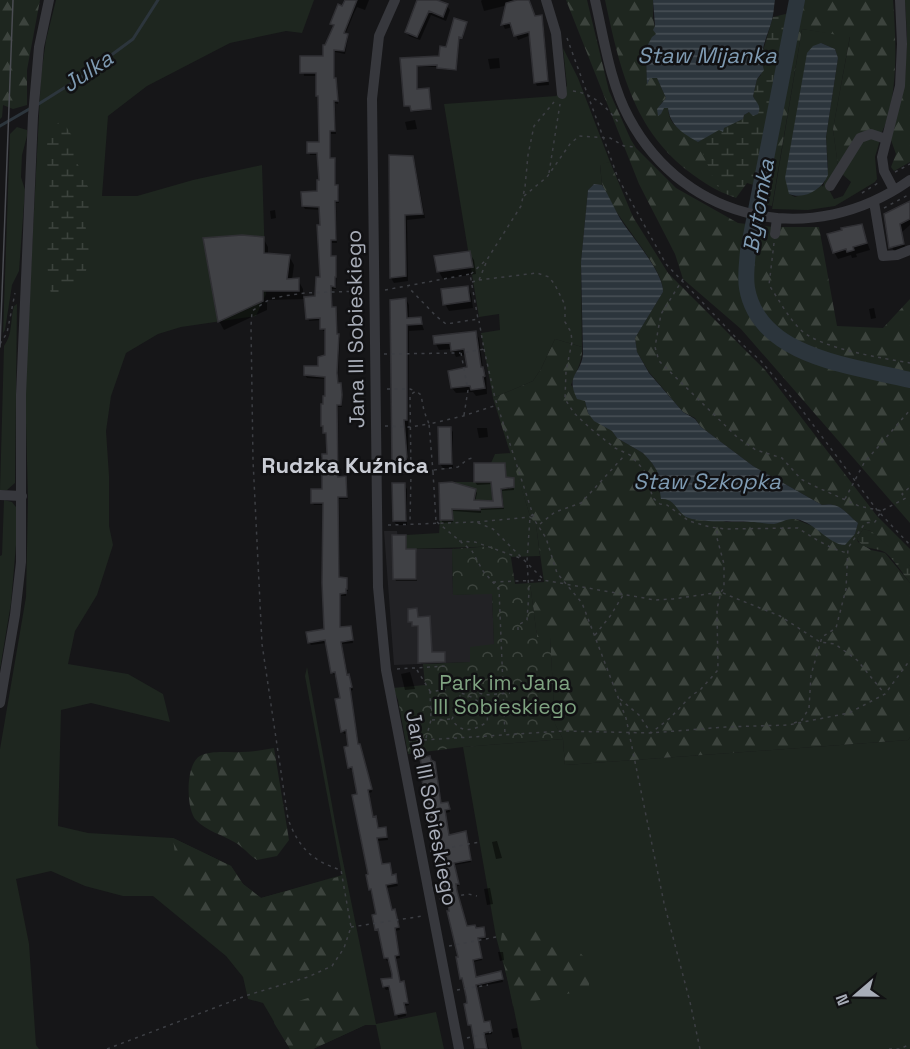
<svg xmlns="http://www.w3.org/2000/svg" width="910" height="1049" font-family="'Space Grotesk',sans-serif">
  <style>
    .built { fill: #222225 }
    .green { fill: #1e261f; fill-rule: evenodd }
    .forest { fill: url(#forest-firs) }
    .wetland { fill: url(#wetland-marsh) }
    .park { fill: url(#park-crowns) }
    .water { fill: url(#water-rules) }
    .shadow { fill: #0007 }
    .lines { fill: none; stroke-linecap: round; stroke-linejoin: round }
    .stream { stroke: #2c353c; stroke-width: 3 }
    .river { stroke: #2c353c; stroke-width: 16 }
    .building { fill: #404145; stroke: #303034; stroke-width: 1.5 }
    .path { stroke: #3d3f44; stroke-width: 1.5; stroke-dasharray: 3 4.5; stroke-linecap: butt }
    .minor { stroke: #37383d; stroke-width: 10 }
    .tram { stroke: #4a4c52; stroke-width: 1.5 }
    .labels { text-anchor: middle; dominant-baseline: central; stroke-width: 5; stroke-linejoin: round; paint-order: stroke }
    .street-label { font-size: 21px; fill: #a8adb8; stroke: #111113 }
    .park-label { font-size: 21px; fill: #7fa381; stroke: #111113 }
    .water-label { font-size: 22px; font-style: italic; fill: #7f9bb3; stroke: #111113 }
    .neighbourhood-label { font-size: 22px; font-weight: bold; fill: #c9ccd4; stroke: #111113 }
  </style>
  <defs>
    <pattern id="forest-firs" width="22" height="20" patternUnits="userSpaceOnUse" patternTransform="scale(1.5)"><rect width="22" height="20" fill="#1e261f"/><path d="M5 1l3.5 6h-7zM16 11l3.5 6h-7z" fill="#3c433d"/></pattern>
    <pattern id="wetland-marsh" width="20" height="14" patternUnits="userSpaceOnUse" patternTransform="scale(1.5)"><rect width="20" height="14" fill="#1e261f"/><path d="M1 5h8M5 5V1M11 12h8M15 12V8" fill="none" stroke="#3c433d"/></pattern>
    <pattern id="park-crowns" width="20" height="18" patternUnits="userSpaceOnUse" patternTransform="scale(1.5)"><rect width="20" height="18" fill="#1e261f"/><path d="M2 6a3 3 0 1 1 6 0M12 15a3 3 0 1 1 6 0" fill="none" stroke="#3c433d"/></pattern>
    <pattern id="water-rules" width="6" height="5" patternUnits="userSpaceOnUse" patternTransform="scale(1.5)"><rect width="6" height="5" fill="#2c353c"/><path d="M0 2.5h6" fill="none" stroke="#485056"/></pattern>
  </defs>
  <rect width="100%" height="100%" fill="#161618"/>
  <path class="built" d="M 384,531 L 397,531 L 399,549 L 452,549 L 453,595 L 492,593 L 494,644 L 470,662 L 394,665 Z"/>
  <path class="green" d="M 56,0 L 314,0 L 302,33 L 286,31 L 230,43 L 147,86 L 108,116 L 102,196 L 137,196 L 193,180 L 262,165 L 266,294 L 256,316 L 181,327 L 158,334 L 126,353 L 111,396 L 106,431 L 109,476 L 109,526 L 113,545 L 97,595 L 75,631 L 68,664 L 128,674 L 163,694 L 170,722 L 91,703 L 61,710 L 58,826 L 88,833 L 173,838 L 231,866 L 243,884 L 261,898 L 342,875 L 305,676 L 307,667 L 336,827 L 376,1024 L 436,1012 L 444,1049 L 381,1049 L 376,1025 L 365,1025 L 313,1049 L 290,1049 L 263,1003 L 248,999 L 243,977 L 226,956 L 153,896 L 123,896 L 85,886 L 51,871 L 16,879 L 29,944 L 36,1045 L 39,1049 L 0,1049 L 0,749 L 26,597 L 28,499 L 25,385 L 41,76 L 46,40 Z
    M 802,29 L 850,36 L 833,129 L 838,166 L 826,184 L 834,199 L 843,196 L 851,182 L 842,174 L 858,145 L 869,138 L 880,140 L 875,157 L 877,179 L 875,182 L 835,206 L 808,210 L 772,209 ZM 821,43 L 835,49 L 838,58 L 826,137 L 828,168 L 823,187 L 822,185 L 817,189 L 795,197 L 789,194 Z
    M 563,48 L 578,78 L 610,162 L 600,165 L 602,185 L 594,184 L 588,190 L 581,262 L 582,347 L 555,339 L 541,369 L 533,381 L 493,398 L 481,333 L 500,330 L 499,314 L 479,317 L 444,104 L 556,96 L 567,86 Z
    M 17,127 L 27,130 L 27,136 L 22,155 L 21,177 L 25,190 L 20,258 L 19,271 L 12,285 L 5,330 L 3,333 L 10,134 Z
    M 17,304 L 15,483 L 7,490 L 0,490 L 4,346 C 13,334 10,319 14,306 Z
    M 511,453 L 530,516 L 536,524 L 540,556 L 511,557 L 509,546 L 405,549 L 406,535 L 439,533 L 440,520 L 452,520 L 452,482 L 506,482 L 505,463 L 491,463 L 495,454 Z
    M 4,500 L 12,502 L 16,507 L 16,545 L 11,603 L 0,669 L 0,556 L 2,555 Z
    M 910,737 L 910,1049 L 522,1049 L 509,985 L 496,937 L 463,747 L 563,739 L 565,765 L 908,740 Z"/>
  <path class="forest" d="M 0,0 L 40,0 L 27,70 L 27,105 L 13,109 L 3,105 L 2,117 L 0,119 Z
    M 566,0 L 587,0 L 609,91 L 631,140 L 636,148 L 676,188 L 738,223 L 773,227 L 819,227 L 837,326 L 883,328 L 910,299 L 910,523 L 741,329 L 683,279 L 675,254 L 639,184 Z
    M 605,0 L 653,0 L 653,18 L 656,34 L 646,56 L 647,83 L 650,78 L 657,78 L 666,98 L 660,105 L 664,108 L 668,108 C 669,129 685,130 697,141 C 704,148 714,181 721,192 C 639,149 623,84 605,0 Z
    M 799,0 L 893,0 C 896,37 899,98 882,132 L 869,132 L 838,166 L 833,129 L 850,37 L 802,29 L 772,206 L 763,204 L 762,199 L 775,135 L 775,118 Z
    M 905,0 L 910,0 L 910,162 L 894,171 L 891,167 L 896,154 L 891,140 L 905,80 L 907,35 Z
    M 610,162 L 633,217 L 668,273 L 765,370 L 877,516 L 910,549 L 910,566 L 871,531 L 863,529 L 857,539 L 858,542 L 871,550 L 885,553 L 910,583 L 910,737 L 908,740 L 565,765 L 563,739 L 555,724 L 550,637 L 537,637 L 530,583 L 544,582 L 536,525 L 530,516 L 493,398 L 533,381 L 541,369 L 555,339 L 582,347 C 583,361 576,371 571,385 L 585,401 L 588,413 L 612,431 L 617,438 L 643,453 L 652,463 L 657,471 L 659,492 L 673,502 L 686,516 L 706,521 L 717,519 L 726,522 L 759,522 L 793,518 L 819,529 L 841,545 L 855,534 L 858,523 C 844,512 841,502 822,505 L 753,466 L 701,427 L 695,418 L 683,412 L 649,372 L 637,352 L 635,338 L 663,292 C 665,267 610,214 602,183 C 601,177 601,171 600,164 Z
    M 274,748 L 289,840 L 277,856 L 257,860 C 249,855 244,848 236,843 C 223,835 206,831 196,820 C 186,810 185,764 200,756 C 212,750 228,753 241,752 C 252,752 263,750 274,748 Z
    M 173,838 L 231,866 L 243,884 L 261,898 L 338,877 L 347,924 L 341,942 L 327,961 L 309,970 L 261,983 L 260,975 L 219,928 L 181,904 Z
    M 526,928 L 545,929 L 550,947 C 557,948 569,947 575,950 C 591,957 589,975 589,989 L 513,1006 L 500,945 L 502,933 Z
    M 351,987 L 365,1025 L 313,1049 L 290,1049 L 274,1023 C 275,1018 275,1013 279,1010 C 289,1002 337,989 351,987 Z"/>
  <path class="wetland" d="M 794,12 L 757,186 L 747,183 L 736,198 L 721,192 L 715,182 L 698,142 L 713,132 L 743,119 L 744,115 L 749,112 L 756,102 L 753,96 L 757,79 L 761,75 L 762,54 L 773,17 Z
    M 62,120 L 72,136 L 75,158 L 88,187 L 91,202 L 85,223 L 89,250 L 86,271 L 62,298 L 52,298 C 43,261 50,232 50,195 C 50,176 42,148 51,130 C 53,126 59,123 62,120 Z
    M 863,529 L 871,531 L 906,561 L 910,566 L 910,583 C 903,574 895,561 886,553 C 876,546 865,552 857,539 Z"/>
  <path class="park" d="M 509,545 L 515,584 L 530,583 L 537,637 L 550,637 L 555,724 L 563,739 L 463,747 L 408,754 L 398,700 L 393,688 L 425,685 L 423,664 L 470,662 L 470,647 L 494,644 L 492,594 L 453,595 L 452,549 Z"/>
  <path class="water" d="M 653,0 L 775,0 C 774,5 774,10 773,15 C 770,33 757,51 764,70 L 757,79 L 753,96 C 756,103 762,105 758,114 L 753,116 L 749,112 L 744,115 L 743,119 L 724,128 L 723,132 L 719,130 L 698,142 C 684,134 670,126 668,108 L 664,108 L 661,114 L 658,116 L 657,109 L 666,98 L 657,78 L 650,78 L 647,85 L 646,56 L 647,54 L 645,50 L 652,37 L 656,34 L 653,30 L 655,26 Z
    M 821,43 L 835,49 L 838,58 L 826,137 L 828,175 C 822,190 804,200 789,194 L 785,178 L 807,53 L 813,46 Z
    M 594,184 L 602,185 C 610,197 615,211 623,223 C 634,239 664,274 663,292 L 635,338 L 637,352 L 649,373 L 683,412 L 695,419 L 701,427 L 753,466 L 822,505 C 841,502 844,512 858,523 L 855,534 L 845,545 C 828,545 812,518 792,519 C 786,519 780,523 774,524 C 766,524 758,522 751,522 C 736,521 699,523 686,517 C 676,511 675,498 661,499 L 657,471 L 652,463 L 643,453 L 617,438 L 612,431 L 594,421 L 588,413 L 585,401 L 577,399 C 565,374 581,375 583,354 L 581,262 L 588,190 Z"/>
  <path class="shadow" d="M 346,0 L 369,0 L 365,10 L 357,7 L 354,13 L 345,35 L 348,38 L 345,54 L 335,52 L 335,78 L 337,82 L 338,104 L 335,103 L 336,134 L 331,134 L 331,160 L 334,160 L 336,163 L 336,186 L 339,189 L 339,203 L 336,203 L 337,243 L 332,243 L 332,257 L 335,257 L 337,260 L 336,289 L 332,289 L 333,308 L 336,308 L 337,311 L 338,335 L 340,338 L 338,377 L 339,385 L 342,388 L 342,407 L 338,407 L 339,478 L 345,478 L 347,481 L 348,499 L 339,499 L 340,579 L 346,579 L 348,591 L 346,591 L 346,596 L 341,596 L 341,628 L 350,627 L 352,630 L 353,643 L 342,644 L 348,676 L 353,690 L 350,691 L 359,746 L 372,792 L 369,793 L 373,818 L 376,818 L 377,821 L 379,830 L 386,828 L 387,831 L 388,840 L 378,841 L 382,866 L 389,865 L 398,886 L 387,888 L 392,911 L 396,914 L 400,930 L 395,931 L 400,958 L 396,959 L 400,984 L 404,983 L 405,986 L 409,1005 L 405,1006 L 406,1016 L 398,1018 L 391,989 L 386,990 L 384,987 L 393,979 L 390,960 L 387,961 L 385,958 L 380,932 L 377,929 L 374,916 L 377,916 L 370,889 L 359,795 L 354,770 L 351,770 L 349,767 L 350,747 L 348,733 L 344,734 L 343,731 L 342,699 L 337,674 L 334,675 L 332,672 L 327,643 L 311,645 L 309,642 L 326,630 L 324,505 L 314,505 L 312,502 L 324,490 L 328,456 L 325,433 L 327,379 L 307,378 L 305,375 L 319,368 L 326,356 L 326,331 L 323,331 L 322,328 L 322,320 L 309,321 L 306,299 L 267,300 L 267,310 L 224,330 L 219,321 L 263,238 L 268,247 L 268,255 L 289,256 L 294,265 L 292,280 L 298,280 L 303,289 L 303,298 L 317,297 L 322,278 L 321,210 L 305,209 L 303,206 L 319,193 L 321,182 L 319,155 L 310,155 L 309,152 L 320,144 L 318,76 L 304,76 L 302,57 L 324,58 L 334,27 L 332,24 L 343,8 Z
    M 419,0 L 433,0 L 447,6 L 450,10 L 446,21 L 431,15 L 420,40 L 409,36 L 406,31 Z
    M 482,0 L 528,0 L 535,18 L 541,17 L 543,20 L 549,85 L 537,86 L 535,82 L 531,35 L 518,40 L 513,27 L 505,29 L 503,25 L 508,5 L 484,11 L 481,1 Z
    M 466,23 L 463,39 L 459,38 L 456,71 L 440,69 L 438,67 L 417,67 L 417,91 L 429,91 L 431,110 L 413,112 L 412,107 L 405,106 L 402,59 L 440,57 Z
    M 499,58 L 500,68 L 490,69 L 488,59 Z
    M 415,120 L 417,129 L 407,130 L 405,122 Z
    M 412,158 L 415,163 L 425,218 L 407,220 L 408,281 L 394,283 L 391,278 Z
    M 910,202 L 910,225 L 894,239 L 902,237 L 907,251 L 895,254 L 889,240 Z
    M 275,210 L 276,218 L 271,219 L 270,211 Z
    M 861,226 L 870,250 L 856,254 L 857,257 L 852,258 L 851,255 L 838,259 L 834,252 Z
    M 469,253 L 474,260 L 476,274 L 443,279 L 439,272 L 436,257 Z
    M 468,287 L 471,294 L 473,308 L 449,311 L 445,304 Z
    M 406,299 L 409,305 L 409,319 L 420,319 L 424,330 L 409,331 L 408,470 L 397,470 L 394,464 Z
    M 874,308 L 876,318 L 871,319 L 869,309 Z
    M 475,332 L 479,338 L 483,369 L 486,374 L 487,394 L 476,396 L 473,392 L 456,393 L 452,388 L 468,368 L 466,355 L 456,357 L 452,349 L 439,350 L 436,344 Z
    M 450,428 L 453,432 L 453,468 L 443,468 L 440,464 Z
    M 477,428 L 487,428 L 488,437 L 479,438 Z
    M 505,464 L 506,479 L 513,479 L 514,490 L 502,491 L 504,509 L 481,510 L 481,513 L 453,511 L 453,522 L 442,523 L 441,484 L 475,490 L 477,493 L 475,502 L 494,502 L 493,484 L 477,485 L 475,482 L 475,465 Z
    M 404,485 L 407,489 L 407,525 L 397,525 L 394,521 Z
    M 405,537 L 407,551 L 416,551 L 417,553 L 417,581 L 396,581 L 395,579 Z
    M 417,610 L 418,618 L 430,618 L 430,619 L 432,654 L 445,655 L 445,663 L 421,664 L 420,662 L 419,627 L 414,627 L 413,623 L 410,622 Z
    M 410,672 L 415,689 L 405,690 L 401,674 Z
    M 431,760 L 436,766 L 441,804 L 449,806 L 450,812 L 445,813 L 449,836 L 466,836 L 471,862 L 455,865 L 459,886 L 457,886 L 458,895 L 467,928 L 484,931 L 486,937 L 486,939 L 479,940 L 482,960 L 473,962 L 476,978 L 502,975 L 503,982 L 476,987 L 484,1023 L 491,1025 L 492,1034 L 485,1035 L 489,1049 L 474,1049 L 473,1044 L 476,1043 L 458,959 L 460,958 L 442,866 Z
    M 497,841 L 502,858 L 496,859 L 492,842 Z
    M 490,888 L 493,904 L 487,905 L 484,889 Z
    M 498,952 L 503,952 L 504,960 L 500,961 Z
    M 517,1028 L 519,1037 L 513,1038 L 511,1029 Z"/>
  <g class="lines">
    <path class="stream" d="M 37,105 L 83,76 L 133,39 L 158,0
      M 0,126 L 31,108
      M 752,227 L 760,228"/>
    <path class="river" d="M 797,0 L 748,251 C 747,263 745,276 747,288 C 759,358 854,366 910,380"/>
  </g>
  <path class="building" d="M 345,0 L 357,0 L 344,33 L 348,34 L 344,51 L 334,50 L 334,78 L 336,78 L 338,101 L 334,101 L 335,131 L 330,131 L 330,158 L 335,158 L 335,185 L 338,185 L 338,201 L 335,201 L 336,240 L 331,240 L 331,256 L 336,256 L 336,277 L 335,277 L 335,287 L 331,286 L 332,307 L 336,307 L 337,334 L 339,334 L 337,373 L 338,383 L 341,383 L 342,395 L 341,405 L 337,405 L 338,477 L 346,476 L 347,497 L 338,497 L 339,577 L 347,578 L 347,589 L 346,589 L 346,593 L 340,594 L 340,627 L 351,626 L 353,640 L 341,642 L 347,675 L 349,674 L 352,687 L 350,688 L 358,744 L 360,744 L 372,789 L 368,790 L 373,817 L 376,816 L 378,828 L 386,827 L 387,837 L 377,838 L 382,864 L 390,863 L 392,875 L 396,874 L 397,883 L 386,885 L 392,910 L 395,909 L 399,927 L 395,928 L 399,955 L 395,956 L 400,982 L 404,981 L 408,1003 L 404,1003 L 406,1013 L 395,1015 L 389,986 L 383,987 L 381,979 L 392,978 L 392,974 L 388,958 L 384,958 L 378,929 L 375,930 L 372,915 L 376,914 L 371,889 L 369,890 L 366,875 L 368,874 L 352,795 L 357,794 L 352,767 L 348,768 L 344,747 L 348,746 L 346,730 L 341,732 L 335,699 L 340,698 L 335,672 L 331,673 L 325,640 L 308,643 L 306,632 L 324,629 L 322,583 L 323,503 L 311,503 L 311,489 L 322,489 L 322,454 L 327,454 L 326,433 L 323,433 L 323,426 L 321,426 L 321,404 L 323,404 L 323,396 L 325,396 L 325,377 L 304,375 L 304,366 L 318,366 L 318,357 L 325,355 L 325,329 L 320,329 L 320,318 L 306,319 L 304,297 L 315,296 L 316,277 L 320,277 L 317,225 L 320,225 L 319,207 L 302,206 L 301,192 L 317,191 L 317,180 L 319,180 L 317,153 L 307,153 L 307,142 L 319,142 L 318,96 L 316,96 L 316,73 L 300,73 L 300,56 L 323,56 L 323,45 L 325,45 L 334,25 L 330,24 L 338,4 L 342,6 Z
    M 417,0 L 437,0 L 448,4 L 443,17 L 429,11 L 417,37 L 405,32 Z
    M 517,0 L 529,0 L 535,16 L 542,15 L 548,81 L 534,83 L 529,32 L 514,36 L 510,23 L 501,25 L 506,3 Z
    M 454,18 L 467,22 L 462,38 L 459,37 L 456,70 L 437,68 L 437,65 L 417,66 L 417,89 L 429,88 L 431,109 L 411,111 L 410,106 L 404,106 L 400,58 L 439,56 L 440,46 L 446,47 Z
    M 389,155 L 413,156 L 423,214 L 405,215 L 406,276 L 390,278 Z
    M 910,201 L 910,219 L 900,224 L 904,244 L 889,248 L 884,214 Z
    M 862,224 L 867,243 L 853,247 L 854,250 L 847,252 L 846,249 L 833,253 L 827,234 L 842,230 L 841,228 Z
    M 242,235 L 264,237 L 264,253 L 290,255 L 287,279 L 299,278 L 299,291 L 263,291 L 263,301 L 218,322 L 203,238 Z
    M 470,251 L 473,267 L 437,272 L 434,256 Z
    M 468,286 L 470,301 L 443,305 L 441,289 Z
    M 406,298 L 407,318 L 421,317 L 422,324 L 407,325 L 407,420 L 404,420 L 407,457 L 405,465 L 392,465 L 390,300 Z
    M 476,331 L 481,367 L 483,367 L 485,376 L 483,377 L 485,388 L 471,390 L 470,386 L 451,388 L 448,371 L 467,367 L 464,349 L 451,351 L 450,343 L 434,344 L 433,336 Z
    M 438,427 L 451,427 L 452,464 L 439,464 Z
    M 474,463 L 505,463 L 506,477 L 514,478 L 514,487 L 501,489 L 503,507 L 480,508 L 480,510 L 452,509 L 453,520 L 440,520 L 439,483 L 452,482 L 476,489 L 474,500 L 493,501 L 491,482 L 474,482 Z
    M 392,483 L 405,483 L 406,521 L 393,521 Z
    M 392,535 L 406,535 L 406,549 L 416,549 L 416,579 L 393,579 Z
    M 417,608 L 418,617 L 430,616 L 432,652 L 445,652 L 445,662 L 418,663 L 418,626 L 412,626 L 412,622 L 408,622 L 408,609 Z
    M 430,756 L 431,760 L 435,762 L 441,803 L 448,802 L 450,809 L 445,810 L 449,835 L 466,831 L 471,860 L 454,863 L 459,884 L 456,884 L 457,891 L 467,926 L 475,925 L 476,928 L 484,927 L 485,934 L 485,937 L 478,938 L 482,958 L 473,960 L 476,977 L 501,971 L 503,979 L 476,985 L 484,1022 L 490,1021 L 492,1031 L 484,1033 L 487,1049 L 475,1049 L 471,1025 L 468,1025 L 464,1004 L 467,1003 L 466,996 L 462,978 L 460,979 L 456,957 L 458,957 L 447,911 L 449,911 L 447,897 L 442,882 L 438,865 L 441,865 L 435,837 L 433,837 L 426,790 L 424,791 L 420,769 L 422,769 L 420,758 Z"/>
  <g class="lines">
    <path class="path" d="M 567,38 L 618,178 L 666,264 L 742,344 L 761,361 L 802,410 L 877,510 L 910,545
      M 573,91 C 593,93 609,109 620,125
      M 895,172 L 910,164
      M 549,173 L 560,104
      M 862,193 L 878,183
      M 524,196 L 547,177 L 570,144 L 579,136 L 610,138 L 624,146 L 636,147
      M 884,208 L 910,194
      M 774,243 L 769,285 C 779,300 789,319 802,331 C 823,349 882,358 910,363
      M 471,274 L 487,259
      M 683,279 L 661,314 L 655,347 L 659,361 L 737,437 L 756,450 L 782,458 L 801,479 L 812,485 L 859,506 L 882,511
      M 479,280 L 537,273 L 549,277 L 555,285 L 565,305 L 565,322 L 571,332 L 572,342 L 566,371 L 565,399 L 574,413 L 591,429 L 615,448 L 630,455 L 644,470 L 653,498 L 660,504 L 667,505 L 689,521 L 710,527 L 725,529 L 798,528 C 810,536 833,551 849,553
      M 472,282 L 479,280 L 488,258 L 521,206 L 525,187 L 528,155 L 534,126 L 554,102
      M 385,290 L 470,274 L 478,319 L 446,324 L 436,316 L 408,287
      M 0,344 L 7,333 L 15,293
      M 484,349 L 495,398 L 535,521 L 546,538 L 557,573 L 582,603 L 626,718 L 664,903 L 690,1002 L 700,1049
      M 384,354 L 460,353
      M 387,389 L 410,389 L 415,391
      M 464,415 L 468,390 L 461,353 L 484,349 L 479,321
      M 385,426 L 410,427 L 429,424 L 433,472 L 411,473 L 410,395 L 416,391 L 421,395 L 424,411 L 429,424 L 463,416 L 497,405
      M 434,470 L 458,467 L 468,459 L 473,458
      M 433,472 L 436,521
      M 387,474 L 411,473 L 410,522
      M 845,499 L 864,463 L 910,410
      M 883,510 L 906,498 L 902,494 L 910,487
      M 437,522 L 472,551 L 483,571 L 499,589 L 505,735
      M 477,522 L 530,517 L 534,520
      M 540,524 L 555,512 L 581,503 L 625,455
      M 388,525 L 476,522 L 493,529 L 543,579
      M 459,541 L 475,542 L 523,559
      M 493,582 L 543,580 L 655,600 L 673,599 L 721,592 L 730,596 L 780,616 L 820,642 L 835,644 L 857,660 L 884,693
      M 518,630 L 518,625 L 527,620 L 529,592 L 527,561 L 530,517 L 533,514
      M 595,635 L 611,615 L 623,595
      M 397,669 L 447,666
      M 417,670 L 430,691
      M 461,688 L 459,704 L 452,719 C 460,734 474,731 487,722 C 490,707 475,697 461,693
      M 620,699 L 639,715 L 651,733 L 670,718 L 691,696 L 701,689 L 718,670 L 717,609 L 721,592 L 724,588 L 724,564 L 717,538 L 717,528
      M 432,720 L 451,719
      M 794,723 L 802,720 L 809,708 L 811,675 L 822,637 L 836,628 L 846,589 L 848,548 L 865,523 L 875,522 L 880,513
      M 426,738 L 431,720 L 430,692 L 461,687 L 485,695 L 510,693
      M 409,741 L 564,731 L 651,733 L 725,727 L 788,725 L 849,713 L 885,694 L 910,660
      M 421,804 L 442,800
      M 430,851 L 480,842
      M 439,899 L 468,894 L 477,896
      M 351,927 L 423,916
      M 449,946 L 496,937
      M 457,990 L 488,985
      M 467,1038 L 491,1032
      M 107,1049 L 248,995 L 308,977 L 332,966 L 344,948 L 351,927 L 341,870 C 312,861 299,848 288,819 L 262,644 L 253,460 L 251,326 L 252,311 L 270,299 L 284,296 L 305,293 L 365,291
      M 889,1049 L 900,1049 L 910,1044"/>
    <path class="minor" d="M 395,0 L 379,36 L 372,99 L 378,587 L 386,670 L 459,1049
      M 546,0 L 556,33 L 562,94
      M 595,0 C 604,39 610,83 629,118 C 686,224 813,249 910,180
      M 830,186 L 860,138 L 871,134 L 886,139
      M 894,190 L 884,171 L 882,157 L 900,86 L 902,44 L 900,0
      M 874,202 L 883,256 L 897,255 L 910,250
      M 775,234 L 777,218
      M 0,495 L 22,496
      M 0,703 L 15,615 L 21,562 L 21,395 L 33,116 L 39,47 L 49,0"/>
    <path class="tram" d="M 0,347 L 13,0"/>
  </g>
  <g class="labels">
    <g class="street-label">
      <text transform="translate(355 329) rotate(-91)">Jana III Sobieskiego</text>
      <text transform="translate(432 808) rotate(79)">Jana III Sobieskiego</text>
    </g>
    <g class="park-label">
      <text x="505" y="682">Park im. Jana<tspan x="505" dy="24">III Sobieskiego</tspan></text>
    </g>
    <g class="water-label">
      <text x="707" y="55">Staw Mijanka</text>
      <text transform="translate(87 71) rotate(-34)">Julka</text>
      <text transform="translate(758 206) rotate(-80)">Bytomka</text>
      <text x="707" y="481">Staw Szkopka</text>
    </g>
    <g class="neighbourhood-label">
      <text x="345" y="465">Rudzka Kuźnica</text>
    </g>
  </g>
  <g transform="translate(856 995) rotate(250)" stroke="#111113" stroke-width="4.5" paint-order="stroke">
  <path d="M0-4.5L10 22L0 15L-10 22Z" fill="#a8adb8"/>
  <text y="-9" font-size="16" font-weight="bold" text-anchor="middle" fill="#a8adb8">N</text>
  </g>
</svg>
